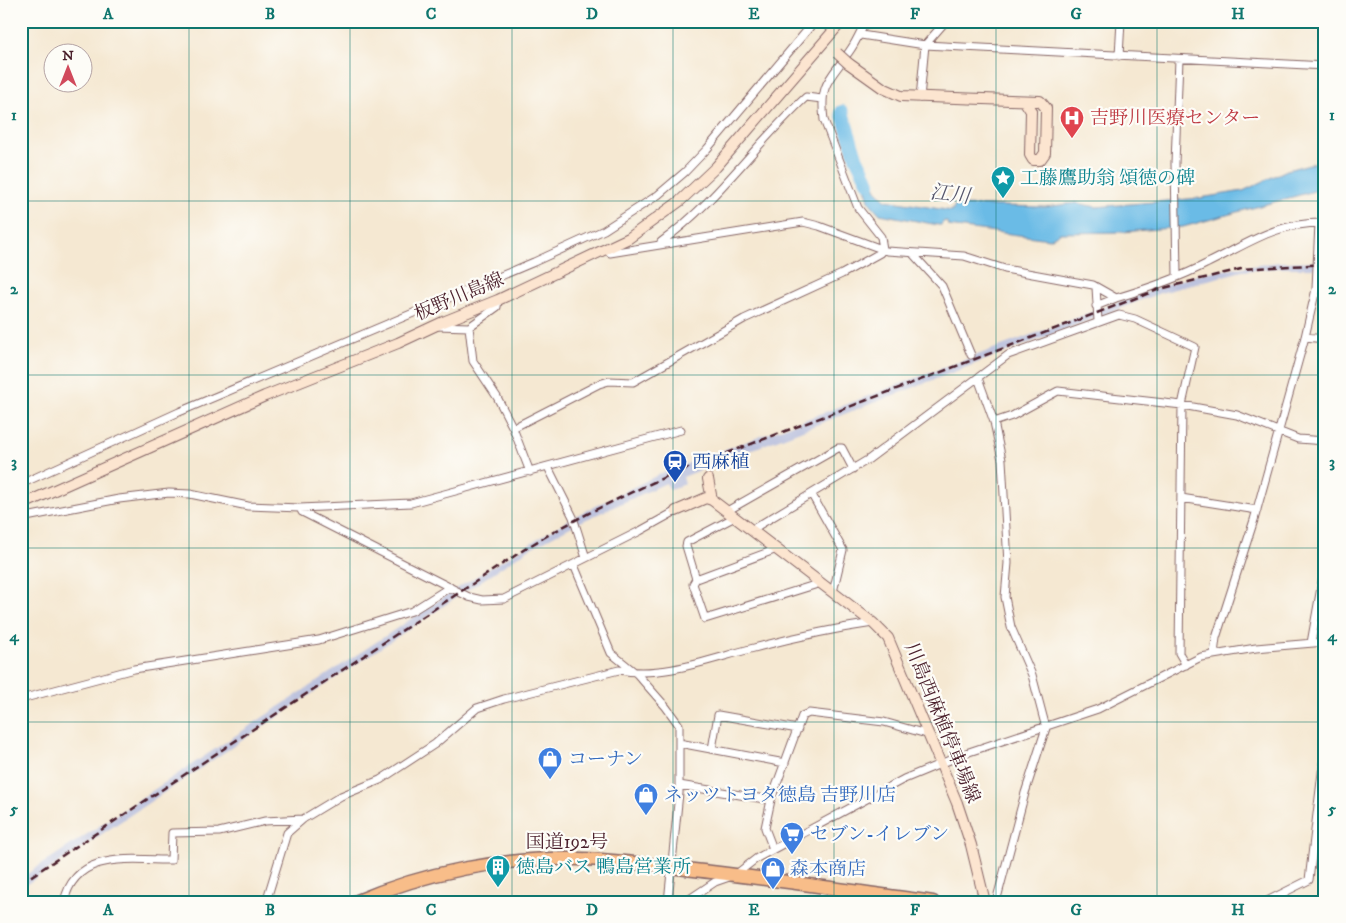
<svg xmlns="http://www.w3.org/2000/svg" width="1346" height="923" font-family="'IM FELL DW Pica','Noto Serif JP',serif">
  <style>
    .industrial { fill: #bdc3de }
    .water { fill: #6bbbe6; stroke: #5a6d88 }
    .lines { fill: none; stroke-linecap: round; stroke-linejoin: round }
    .river { stroke: #6bbbe6; stroke-width: 14 }
    .street-casing { stroke: #866565; stroke-width: 9 }
    .secondary-casing { stroke: #866565; stroke-width: 12 }
    .highway-casing { stroke: #866565; stroke-width: 15 }
    .street { stroke: #fff; stroke-width: 7 }
    .secondary { stroke: #fce5d0; stroke-width: 10 }
    .highway { stroke: #f8bd89; stroke-width: 12 }
    .rail { stroke: #4a1f2b; stroke-width: 2.5; stroke-dasharray: 8 4; stroke-linecap: butt }
    .secondary-bridge-casing { stroke: #866565; stroke-width: 12; stroke-linecap: butt }
    .secondary-bridge { stroke: #fce5d0; stroke-width: 10 }
    .grid { fill: none; stroke: #0f766e; stroke-width: 1; stroke-opacity: 0.55 }
    .labels { text-anchor: middle; dominant-baseline: central; stroke-width: 4.5; stroke-linejoin: round; paint-order: stroke }
    .health-label { font-size: 19px; fill: #be3a42; stroke: #fdfcf7; text-anchor: start }
    .culture-label { font-size: 19px; fill: #0d838f; stroke: #fdfcf7; text-anchor: start }
    .street-label { font-size: 19px; fill: #4a1f2b; stroke: #fdfcf7 }
    .transit-label { font-size: 19px; fill: #164399; stroke: #fdfcf7; text-anchor: start }
    .shop-label { font-size: 19px; fill: #366cbe; stroke: #fdfcf7; text-anchor: start }
    .water-label { font-size: 20px; font-style: italic; fill: #56566c; stroke: #fdfcf7 }
    .neatline { fill: none; stroke: #0f766e; stroke-width: 2 }
    .grid-label { font-size: 16px; text-anchor: middle; font-weight: bold; fill: #0f766e }
  </style>
  <rect width="100%" height="100%" fill="#fdfcf7"/>
  <filter id="ink" filterUnits="userSpaceOnUse"><feTurbulence type="fractalNoise" baseFrequency=".02" numOctaves="2"/><feDisplacementMap in="SourceGraphic" scale="10" xChannelSelector="R" yChannelSelector="G"/><feConvolveMatrix kernelMatrix="1 2 1 2 8 2 1 2 1" color-interpolation-filters="sRGB"/></filter>
  <filter id="wash" filterUnits="userSpaceOnUse"><feTurbulence type="fractalNoise" baseFrequency=".0096" numOctaves="4" result="noise"/><feDisplacementMap in="SourceGraphic" scale="20" xChannelSelector="R" yChannelSelector="G"/><feGaussianBlur stdDeviation="1.12" result="paint"/><feColorMatrix in="noise" values="0 0 0 0 0 0 0 0 0 0 0 0 0 0 0 0 0 1.4 0 .05"/><feComposite in="paint" operator="in"/></filter>
  <g filter="url(#wash)">
    <rect width="100%" height="100%" fill="#f5e8d2"/>
    <path class="industrial" d="M 1325,261 L 1325,268 L 1279,268 L 1242,271 L 1160,293 L 735,456 L 683,477 L 685,484 L 670,490 L 666,483 L 576,524 L 529,549 L 21,888 L 21,878 L 456,589 L 573,517 L 660,474 L 1159,287 L 1202,273 L 1279,262 Z"/>
    <path class="water" d="M 1325,160 L 1325,188 L 1183,227 L 1122,232 L 1060,233 L 1050,239 L 948,226 L 947,222 L 944,221 L 941,225 L 938,225 L 880,214 L 870,203 L 859,168 L 864,166 L 876,190 L 886,200 L 952,211 L 955,205 L 1045,207 L 1076,203 L 1096,207 L 1200,198 L 1243,191 L 1287,170 Z"/>
    <g class="lines">
      <path class="river" d="M 842,112 L 856,157 L 869,183"/>
    </g>
  </g>
  <g filter="url(#ink)">
    <g class="lines">
      <defs>
        <path id="street" d="M 866,21 C 861,30 857,40 851,49 C 831,79 819,81 824,120 L 858,208 L 881,237 L 883,249
          M 861,35 L 925,45 L 1325,66
          M 1119,56 L 1121,21
          M 920,98 L 925,45 L 946,21
          M 661,242 C 717,202 755,144 806,97 L 822,99
          M 607,249 L 610,253 L 803,222 L 819,226 L 887,251 L 964,256 L 1005,269 L 1093,285 L 1116,298 C 1143,290 1181,277 1206,264 C 1248,244 1275,222 1325,223
          M 913,254 L 942,286 L 971,355
          M 1177,275 L 1175,163 L 1179,59
          M 1096,287 L 1098,321
          M 498,300 L 497,307 L 469,327 L 473,361 L 497,397 L 513,428 L 530,472
          M 1096,306 L 1116,298
          M 437,326 L 469,327
          M 1305,337 L 1325,339
          M 978,378 L 994,422 L 1002,460 L 1008,563 L 1005,597 L 1011,627 L 1032,675 L 1046,728 L 1025,793 L 996,902
          M 994,422 L 1012,416 L 1058,391 L 1182,405 L 1237,415 L 1298,439 L 1325,441
          M 513,428 L 599,384 L 609,381 L 633,382 L 744,319 L 842,274 L 880,253 L 883,249
          M 548,467 L 573,517 L 586,558
          M 21,484 L 179,412 L 534,262 L 604,230 L 658,195 L 685,172 L 707,149 L 815,21
          M 812,495 L 843,550 L 833,592
          M 1181,498 L 1257,510
          M 300,508 L 411,503 L 681,430
          M 727,511 L 838,448 L 842,448 L 853,469
          M 21,518 L 119,499 L 169,493 L 190,494 L 248,506 L 300,508 L 302,512 L 469,597 L 482,600 L 504,599 L 640,531 L 676,511
          M 751,530 L 869,459 L 1008,355 L 1119,315 L 1135,319 L 1195,347 L 1182,405 L 1179,653 L 1186,665
          M 777,549 L 696,579 L 693,584 L 705,619 L 821,583
          M 574,565 L 611,653 L 637,674 L 666,707 L 679,725 L 679,793 L 668,902
          M 696,579 L 686,546 L 687,542 L 735,517
          M 1311,643 L 1325,565
          M 1214,654 L 1216,638 L 1254,520 L 1305,337 L 1316,289 L 1319,223
          M 21,699 L 134,669 L 319,640 L 412,611 L 450,587
          M 679,743 L 785,763
          M 712,749 L 718,715 L 798,729
          M 679,785 L 771,800
          M 773,849 L 765,828 L 771,800 L 802,716 L 809,713 L 884,722 L 930,735
          M 64,902 C 75,850 131,860 171,860 L 172,833 L 219,832 L 265,821 L 303,819
          M 266,902 L 287,833 L 303,819 L 341,796 L 380,780 L 435,744 L 477,708 L 504,699 L 619,670 C 662,678 708,660 750,649 C 791,638 831,629 873,623
          M 685,902 L 715,882 L 735,875 L 757,858 L 904,779 L 969,752 L 1098,709 L 1201,657 L 1256,648 L 1325,642
          M 1265,902 L 1309,880 L 1325,748"/>
        <path id="secondary" d="M 848,63 L 883,88 L 901,96 L 1040,101 L 1046,108 L 1045,153 L 1040,160 L 1033,160 L 1030,155 L 1031,111 L 1025,102
          M 708,479 L 712,500
          M 21,505 L 265,396 L 398,343 L 443,322 L 498,300 L 629,238 L 680,201 L 716,167 L 842,21
          M 676,511 L 706,498 L 712,500 L 873,623 L 888,638 L 957,803 L 971,845 L 985,902"/>
        <path id="highway" d="M 355,902 C 425,872 503,857 580,859 C 624,860 668,867 711,872 C 785,881 859,892 933,902"/>
      </defs>
      <use href="#street" class="street-casing"/>
      <use href="#secondary" class="secondary-casing"/>
      <use href="#highway" class="highway-casing"/>
      <use href="#street" class="street"/>
      <use href="#secondary" class="secondary"/>
      <use href="#highway" class="highway"/>
      <path class="rail" d="M 21,883 L 528,547 C 574,519 622,496 672,474 L 1160,289 L 1241,269 L 1325,264"/>
      <defs>
        <path id="secondary-bridge" d="M 837,53 L 848,63"/>
      </defs>
      <use href="#secondary-bridge" class="secondary-bridge-casing"/>
      <use href="#secondary-bridge" class="secondary-bridge"/>
    </g>
  </g>
  <path class="grid" d="M 189,21 L 189,902M 350,21 L 350,902M 512,21 L 512,902M 673,21 L 673,902M 834,21 L 834,902M 996,21 L 996,902M 1157,21 L 1157,902M 21,201 L 1325,201M 21,375 L 1325,375M 21,548 L 1325,548M 21,722 L 1325,722"/>
  <defs>
    <symbol id="hospital-pin" viewBox="-11 -11 22 30"><path d="M0 17L-7.5 6A9.5 9.5 0 1 1 7.5 6Z" fill="#e0444e" stroke="#fdfcf7"/><path d="M-5-5h3v3.5h4V-5h3V5h-3V1.5h-4V5h-3Z" fill="#fff"/></symbol>
    <symbol id="sight-pin" viewBox="-11 -11 22 30"><path d="M0 17L-7.5 6A9.5 9.5 0 1 1 7.5 6Z" fill="#0f9aa8" stroke="#fdfcf7"/><path d="M0-6L1.8-2.2L6-1.7L2.9 1.2L3.7 5.4L0 3.3L-3.7 5.4L-2.9 1.2L-6-1.7L-1.8-2.2Z" fill="#fff"/></symbol>
    <symbol id="station-pin" viewBox="-11 -11 22 30"><path d="M0 17L-7.5 6A9.5 9.5 0 1 1 7.5 6Z" fill="#1a4fb4" stroke="#fdfcf7"/><path d="M-3-6H3Q5-6 5-4V2Q5 4 3 4L4.5 6H3L1.5 4h-3L-3 6H-4.5L-3 4Q-5 4-5 2V-4Q-5-6-3-6ZM-3.5-4v3h7v-3ZM-3.5 1v1.5H-2V1ZM2 1v1.5H3.5V1Z" fill="#fff"/></symbol>
    <symbol id="shop-pin" viewBox="-11 -11 22 30"><path d="M0 17L-7.5 6A9.5 9.5 0 1 1 7.5 6Z" fill="#3f7fe0" stroke="#fdfcf7"/><path d="M-5-2.5h2.3a2.7 3.5 0 0 1 5.4 0H5L5.5 6h-11ZM-1.5-2.5h3a1.5 2.3 0 0 0-3 0Z" fill="#fff"/></symbol>
    <symbol id="supermarket-pin" viewBox="-11 -11 22 30"><path d="M0 17L-7.5 6A9.5 9.5 0 1 1 7.5 6Z" fill="#3f7fe0" stroke="#fdfcf7"/><path d="M-6-5.5h2.5l.6 2H6L4.5 2H-2.5L-4.4-4H-6ZM-1.5 3.2a1.3 1.3 0 1 0 .1 0ZM3 3.2a1.3 1.3 0 1 0 .1 0Z" fill="#fff"/></symbol>
    <symbol id="building-pin" viewBox="-11 -11 22 30"><path d="M0 17L-7.5 6A9.5 9.5 0 1 1 7.5 6Z" fill="#0f9aa8" stroke="#fdfcf7"/><path d="M-4-6H4V6H1V3H-1V6H-4ZM-2.5-4.3h1.7v1.8h-1.7ZM.8-4.3h1.7v1.8H.8ZM-2.5-1h1.7V.8h-1.7ZM.8-1h1.7V.8H.8Z" fill="#fff"/></symbol>
  </defs>
  <g fill-rule="evenodd">
    <use href="#hospital-pin" x="1058" y="104" width="28" height="38"/>
    <use href="#sight-pin" x="989" y="164" width="28" height="38"/>
    <use href="#station-pin" x="661" y="448" width="28" height="38"/>
    <use href="#shop-pin" x="536" y="745" width="28" height="38"/>
    <use href="#shop-pin" x="632" y="781" width="28" height="38"/>
    <use href="#supermarket-pin" x="778" y="820" width="28" height="38"/>
    <use href="#building-pin" x="484" y="853" width="28" height="38"/>
    <use href="#shop-pin" x="759" y="855" width="28" height="38"/>
  </g>
  <g class="labels">
    <g class="health-label">
      <text x="1090" y="118">吉野川医療センター</text>
    </g>
    <g class="culture-label">
      <text x="1020" y="178">工藤鷹助翁 頌徳の碑</text>
      <text x="516" y="867">徳島バス 鴨島営業所</text>
    </g>
    <g class="street-label">
      <text transform="translate(459 297) rotate(-23)">板野川島線</text>
      <text transform="translate(942 723) rotate(68)">川島西麻植停車場線</text>
      <text x="567" y="842">国道192号</text>
    </g>
    <g class="transit-label">
      <text x="692" y="462">西麻植</text>
    </g>
    <g class="shop-label">
      <text x="568" y="759">コーナン</text>
      <text x="664" y="795">ネッツトヨタ徳島 吉野川店</text>
      <text x="810" y="834">セブン-イレブン</text>
      <text x="790" y="869">森本商店</text>
    </g>
    <g class="water-label">
      <text transform="translate(950 195) rotate(7)">江川</text>
    </g>
  </g>
  <rect width="1346" height="923" fill="none" stroke="#fdfcf7" stroke-width="55"/>
  <g transform="translate(68 68)"><circle r="24" fill="#fdfcf7" stroke="#b5a4a5"/>
  <path d="M0-4L9 19L0 12L-9 19Z" fill="#d1495b"/>
  <text y="-8" font-size="14" font-weight="bold" text-anchor="middle" fill="#4a1f2b">N</text>
  </g>
  <rect x="28" y="28" width="1290" height="868" class="neatline"/>
  <g class="grid-label">
    <text x="108" y="19">A</text>
    <text x="270" y="19">B</text>
    <text x="431" y="19">C</text>
    <text x="592" y="19">D</text>
    <text x="754" y="19">E</text>
    <text x="915" y="19">F</text>
    <text x="1076" y="19">G</text>
    <text x="1238" y="19">H</text>
    <text x="14" y="120">1</text>
    <text x="1332" y="120">1</text>
    <text x="14" y="294">2</text>
    <text x="1332" y="294">2</text>
    <text x="14" y="467">3</text>
    <text x="1332" y="467">3</text>
    <text x="14" y="641">4</text>
    <text x="1332" y="641">4</text>
    <text x="14" y="814">5</text>
    <text x="1332" y="814">5</text>
    <text x="108" y="915">A</text>
    <text x="270" y="915">B</text>
    <text x="431" y="915">C</text>
    <text x="592" y="915">D</text>
    <text x="754" y="915">E</text>
    <text x="915" y="915">F</text>
    <text x="1076" y="915">G</text>
    <text x="1238" y="915">H</text>
  </g>
</svg>
